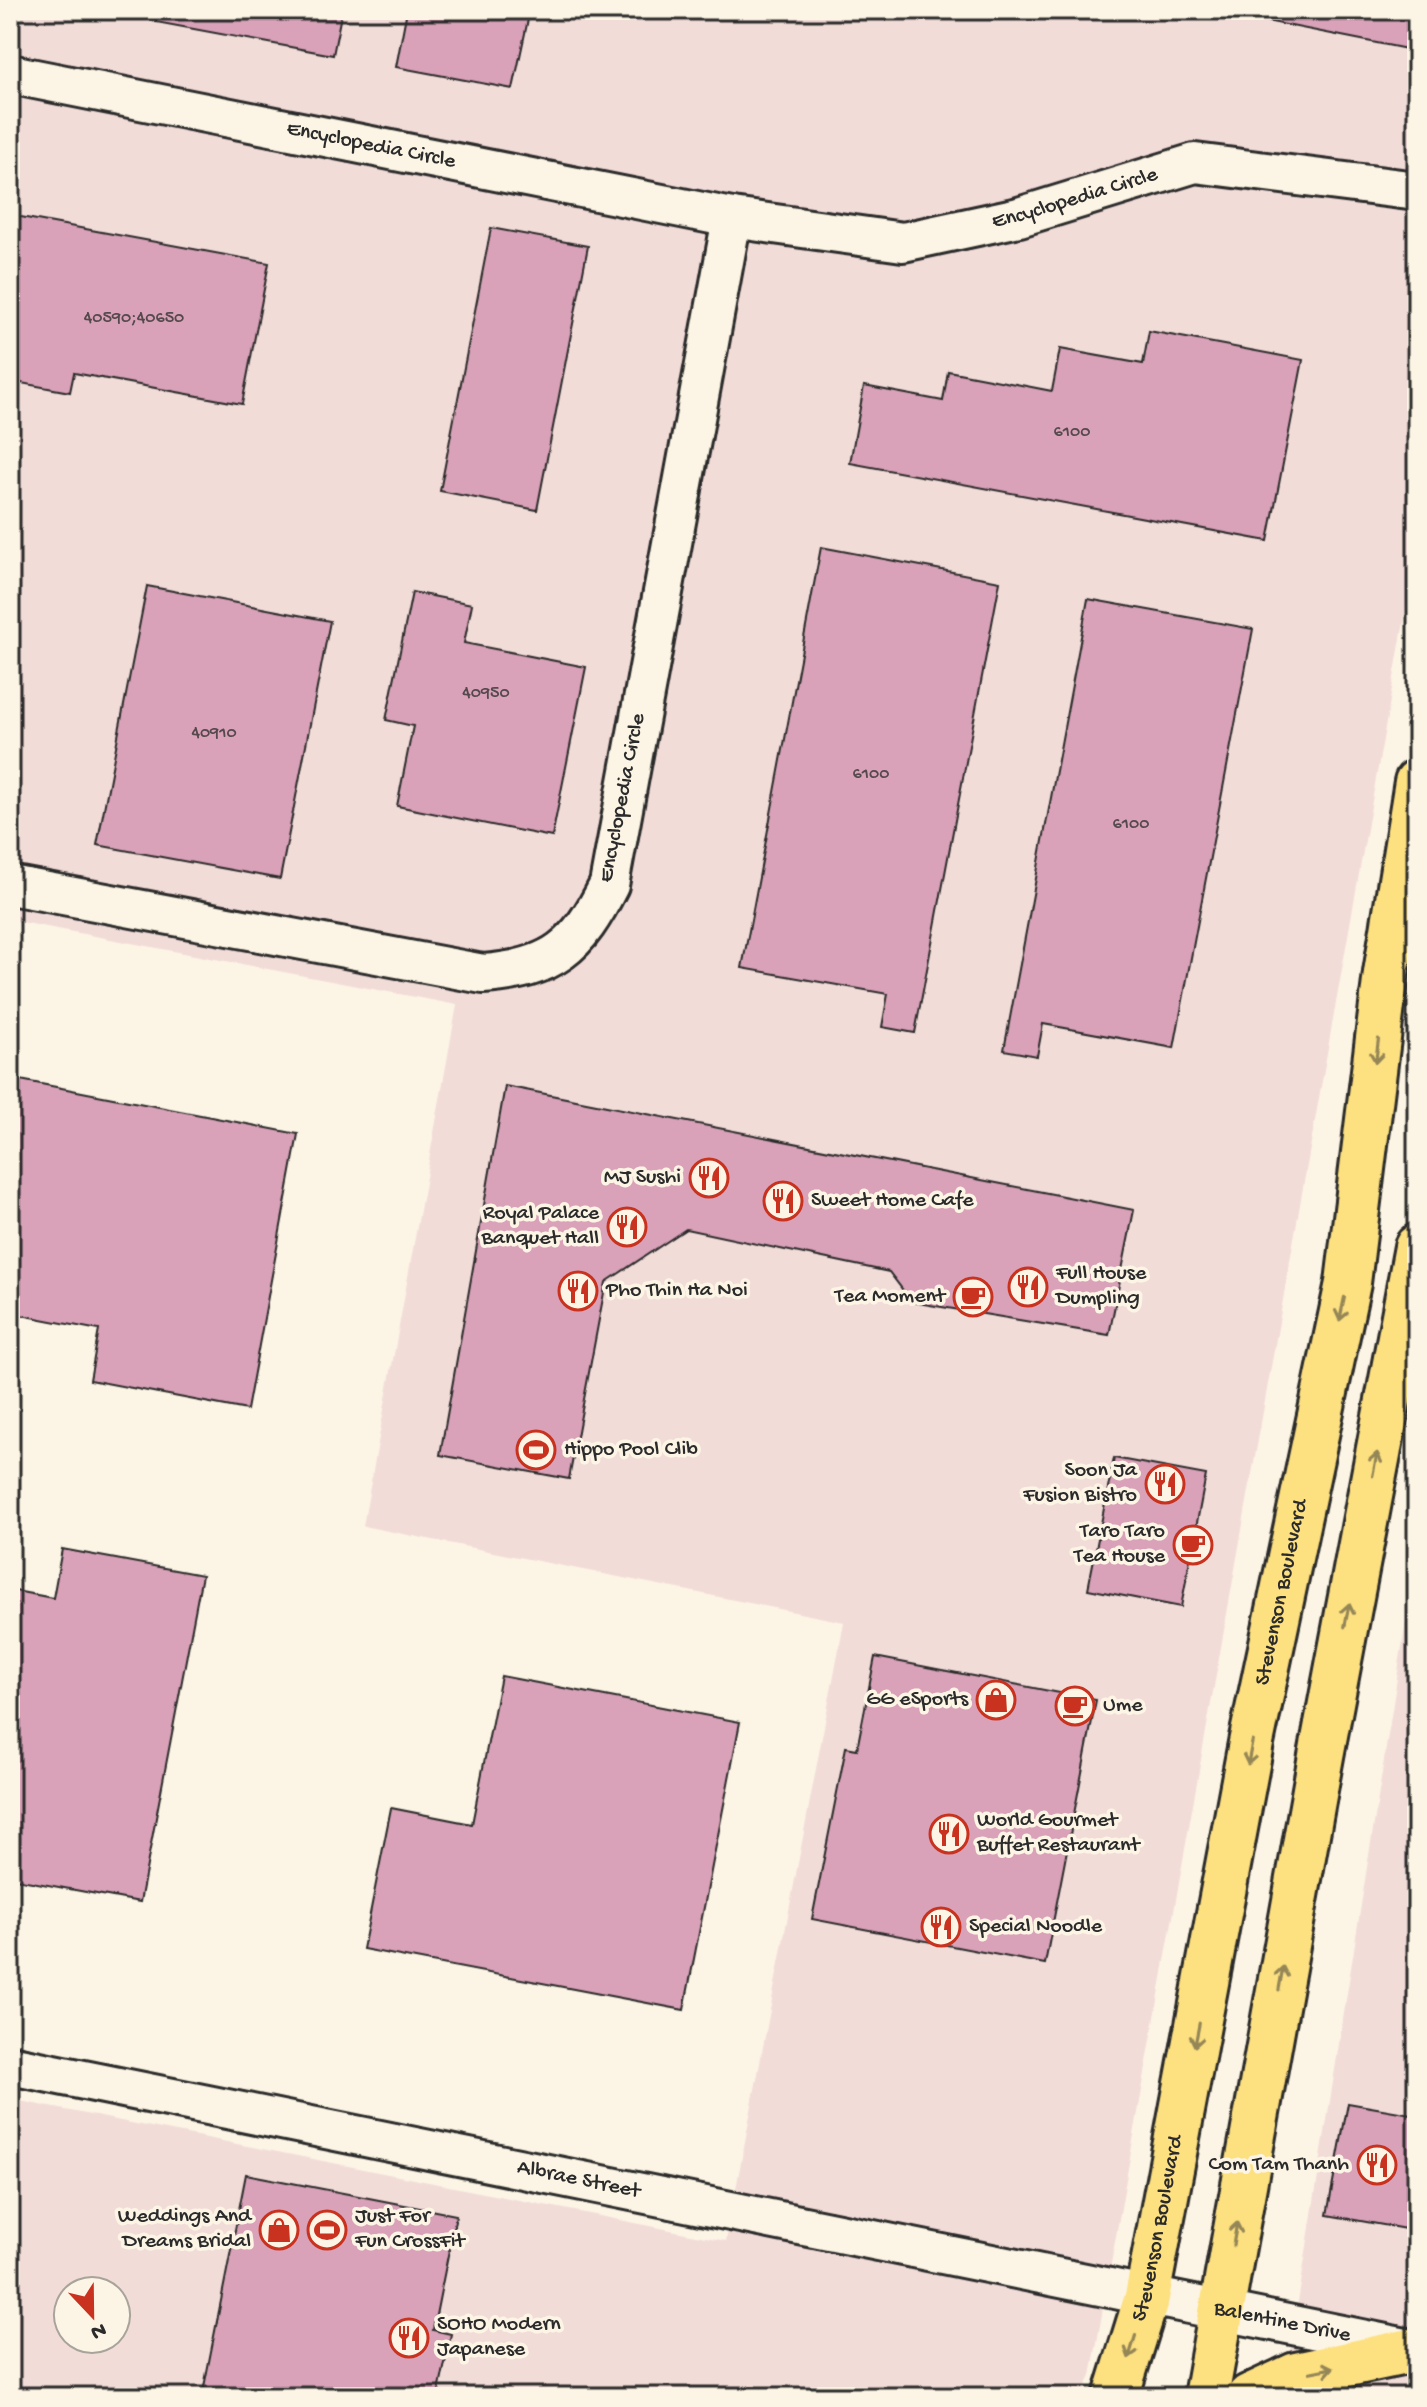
<svg xmlns="http://www.w3.org/2000/svg" width="1427" height="2407" font-family="'Gochi Hand',sans-serif">
  <style>
    .built { fill: #f2dcd8; fill-rule: evenodd }
    .building { fill: #d9a2b8; stroke: #2b2b2b; stroke-width: 2 }
    .lines { fill: none; stroke-linecap: round; stroke-linejoin: round }
    .minor-casing { stroke: #2b2b2b; stroke-width: 44 }
    .major-casing { stroke: #2b2b2b; stroke-width: 50 }
    .minor { stroke: #fcf5e5; stroke-width: 38 }
    .major { stroke: #fde080; stroke-width: 44 }
    .oneway { stroke: #948656 }
    .labels { text-anchor: middle; dominant-baseline: central; stroke-width: 7; stroke-linejoin: round; paint-order: stroke }
    .number-label { font-size: 18px; fill: #56494e }
    .street-label { font-size: 22px; fill: #2b2b2b; stroke: #fcf5e5 }
    .poi-label { font-size: 22px; fill: #2b2b2b; stroke: #fcf5e5; text-anchor: start }
  </style>
  <rect width="100%" height="100%" fill="#fcf5e5"/>
  <filter id="ink" filterUnits="userSpaceOnUse"><feTurbulence type="fractalNoise" baseFrequency=".0125" numOctaves="2"/><feDisplacementMap in="SourceGraphic" scale="16" xChannelSelector="R" yChannelSelector="G"/><feConvolveMatrix kernelMatrix="1 2 1 2 8 2 1 2 1" color-interpolation-filters="sRGB"/></filter>
  <g filter="url(#ink)">
    <path class="built" d="M 10,10 L 1417,10 L 1417,549 L 1091,2376 L 1081,2397 L 10,2397 L 10,2099 L 726,2241 L 844,1622 L 363,1526 L 457,1005 L 10,920 ZM 68,2291 L 116,2291 L 116,2339 L 68,2339 Z
      M 1417,1552 L 1417,2397 L 1283,2397 Z"/>
    <path class="building" d="M 157,10 L 342,10 L 333,55 L 156,22 Z
      M 407,10 L 530,10 L 513,89 L 396,67 Z
      M 1267,10 L 1417,10 L 1417,51 L 1266,21 Z
      M 10,215 L 269,263 L 242,404 L 74,373 L 70,392 L 10,381 Z
      M 491,228 L 588,246 L 537,510 L 440,491 Z
      M 1149,331 L 1303,360 L 1268,541 L 850,463 L 864,386 L 943,401 L 948,371 L 1052,391 L 1060,349 L 1143,364 Z
      M 821,547 L 1000,581 L 915,1033 L 882,1027 L 888,994 L 742,968 Z
      M 147,586 L 330,621 L 280,879 L 97,845 Z
      M 412,592 L 472,604 L 464,643 L 586,667 L 552,837 L 397,806 L 413,726 L 386,720 Z
      M 1088,599 L 1253,629 L 1174,1048 L 1043,1024 L 1037,1056 L 1004,1050 Z
      M 10,1078 L 298,1134 L 247,1410 L 90,1380 L 99,1330 L 10,1313 Z
      M 505,1086 L 1134,1210 L 1109,1335 L 912,1302 L 889,1272 L 686,1229 L 606,1282 L 569,1479 L 440,1455 Z
      M 1114,1458 L 1206,1475 L 1181,1607 L 1088,1589 Z
      M 62,1549 L 202,1575 L 140,1902 L 10,1878 L 10,1590 L 53,1598 Z
      M 875,1657 L 1096,1700 L 1045,1964 L 812,1919 L 846,1747 L 857,1749 Z
      M 501,1676 L 740,1722 L 684,2010 L 363,1949 L 391,1808 L 472,1824 Z
      M 1348,2103 L 1417,2115 L 1417,2231 L 1327,2215 Z
      M 246,2174 L 456,2215 L 433,2330 L 451,2334 L 438,2397 L 202,2397 Z"/>
    <g class="lines">
      <defs>
        <g id="minor">
          <path id="s1" d="M 10,74 L 732,218 L 609,885 C 578,947 553,969 483,974 L 10,885"/>
          <path id="s2" d="M 732,218 L 903,242 L 1019,217 L 1195,163 L 1417,191"/>
          <path id="s3" d="M 10,2065 L 1411,2349"/>
        </g>
        <g id="major">
          <path id="s4" d="M 1116,2397 L 1147,2297 L 1251,1743 L 1348,1283 L 1386,973 L 1417,782"/>
          <path d="M 1206,2397 L 1321,1756 L 1417,1247"/>
          <path d="M 1249,2397 L 1296,2375 L 1415,2350"/>
        </g>
      </defs>
      <use href="#minor" class="minor-casing"/>
      <use href="#major" class="major-casing"/>
      <use href="#minor" class="minor"/>
      <use href="#major" class="major"/>
    </g>
    <defs><path id="oneway-shaft" d="M-6 0H5M1.5-3L5.5 0L1.5 3" fill="none" stroke-width="1.6" stroke-linecap="round" stroke-linejoin="round" transform="scale(2)"/></defs>
    <g class="oneway">
      <use href="#oneway-shaft" transform="translate(1377 1051) rotate(97)"/>
      <use href="#oneway-shaft" transform="translate(1342 1309) rotate(102)"/>
      <use href="#oneway-shaft" transform="translate(1375 1464) rotate(-79)"/>
      <use href="#oneway-shaft" transform="translate(1347 1615) rotate(-79)"/>
      <use href="#oneway-shaft" transform="translate(1250 1753) rotate(101)"/>
      <use href="#oneway-shaft" transform="translate(1281 1978) rotate(-80)"/>
      <use href="#oneway-shaft" transform="translate(1197 2035) rotate(101)"/>
      <use href="#oneway-shaft" transform="translate(1235 2234) rotate(-80)"/>
      <use href="#oneway-shaft" transform="translate(1132 2347) rotate(107)"/>
      <use href="#oneway-shaft" transform="translate(1322 2370) rotate(-11)"/>
    </g>
  </g>
  <defs>
    <symbol id="restaurant-ring" viewBox="-11 -11 22 22"><circle r="9.5" fill="#fcf5e5" stroke="#c8321e" stroke-width="1.5"/><path d="M-5-6h1v4h1v-4h1v4h1v-4h1v5L-1.5 .5V6h-2V.5L-5-1ZM5-6V6H3V1.5H1.5Q1.5-4 5-6Z" fill="#c8321e"/></symbol>
    <symbol id="cafe-ring" viewBox="-11 -11 22 22"><circle r="9.5" fill="#fcf5e5" stroke="#c8321e" stroke-width="1.5"/><path d="M-5.5-4.5H6V0H3Q3 3.5 0 3.5H-2.5Q-5.5 3.5-5.5 0ZM3-3.2v2h1.7v-2ZM-6 4.5H4V6H-6Z" fill="#c8321e"/></symbol>
    <symbol id="stadium-ring" viewBox="-11 -11 22 22"><circle r="9.5" fill="#fcf5e5" stroke="#c8321e" stroke-width="1.5"/><path d="M0-5a6.5 5 0 1 0 0 10a6.5 5 0 1 0 0-10ZM-3.5-1.8h7v3.6h-7Z" fill="#c8321e"/></symbol>
    <symbol id="shop-ring" viewBox="-11 -11 22 22"><circle r="9.5" fill="#fcf5e5" stroke="#c8321e" stroke-width="1.5"/><path d="M-5-2.5h2.3a2.7 3.5 0 0 1 5.4 0H5L5.5 6h-11ZM-1.5-2.5h3a1.5 2.3 0 0 0-3 0Z" fill="#c8321e"/></symbol>
  </defs>
  <g fill-rule="evenodd">
    <use href="#restaurant-ring" x="687" y="1156" width="44" height="44"/>
    <use href="#restaurant-ring" x="761" y="1179" width="44" height="44"/>
    <use href="#restaurant-ring" x="605" y="1205" width="44" height="44"/>
    <use href="#restaurant-ring" x="1006" y="1265" width="44" height="44"/>
    <use href="#restaurant-ring" x="556" y="1269" width="44" height="44"/>
    <use href="#cafe-ring" x="951" y="1275" width="44" height="44"/>
    <use href="#stadium-ring" x="514" y="1428" width="44" height="44"/>
    <use href="#restaurant-ring" x="1143" y="1462" width="44" height="44"/>
    <use href="#cafe-ring" x="1171" y="1523" width="44" height="44"/>
    <use href="#shop-ring" x="974" y="1678" width="44" height="44"/>
    <use href="#cafe-ring" x="1053" y="1684" width="44" height="44"/>
    <use href="#restaurant-ring" x="927" y="1812" width="44" height="44"/>
    <use href="#restaurant-ring" x="919" y="1905" width="44" height="44"/>
    <use href="#restaurant-ring" x="1355" y="2143" width="44" height="44"/>
    <use href="#shop-ring" x="257" y="2208" width="44" height="44"/>
    <use href="#stadium-ring" x="305" y="2208" width="44" height="44"/>
    <use href="#restaurant-ring" x="387" y="2316" width="44" height="44"/>
  </g>
  <g class="labels">
    <g class="number-label">
      <text x="134" y="318">40590;40650</text>
      <text x="1072" y="432">6100</text>
      <text x="486" y="693">40950</text>
      <text x="214" y="733">40910</text>
      <text x="871" y="774">6100</text>
      <text x="1131" y="824">6100</text>
    </g>
    <g class="street-label">
      <text stroke="none"><textPath href="#s1" startOffset="368">Encyclopedia Circle</textPath></text>
      <text stroke="none"><textPath href="#s2" startOffset="350">Encyclopedia Circle</textPath></text>
      <text transform="translate(623 798) rotate(-79)">Encyclopedia Circle</text>
      <text stroke="none"><textPath href="#s4" startOffset="822">Stevenson Boulevard</textPath></text>
      <text stroke="none"><textPath href="#s3" startOffset="580">Albrae Street</textPath></text>
      <text stroke="none"><textPath href="#s4" startOffset="174">Stevenson Boulevard</textPath></text>
      <text stroke="none"><textPath href="#s3" startOffset="1298">Balentine Drive</textPath></text>
    </g>
    <g class="poi-label">
      <text x="681" y="1178" text-anchor="end">MJ Sushi</text>
      <text x="811" y="1201">Sweet Home Cafe</text>
      <text x="599" y="1214" text-anchor="end">Royal Palace<tspan x="599" dy="25">Banquet Hall</tspan></text>
      <text x="1056" y="1274">Full House<tspan x="1056" dy="25">Dumpling</tspan></text>
      <text x="606" y="1291">Pho Thin Ha Noi</text>
      <text x="945" y="1297" text-anchor="end">Tea Moment</text>
      <text x="564" y="1450">Hippo Pool Clib</text>
      <text x="1137" y="1471" text-anchor="end">Soon Ja<tspan x="1137" dy="25">Fusion Bistro</tspan></text>
      <text x="1165" y="1532" text-anchor="end">Taro Taro<tspan x="1165" dy="25">Tea House</tspan></text>
      <text x="968" y="1700" text-anchor="end">GG eSports</text>
      <text x="1103" y="1706">Ume</text>
      <text x="977" y="1821">World Gourmet<tspan x="977" dy="25">Buffet Restaurant</tspan></text>
      <text x="969" y="1927">Special Noodle</text>
      <text x="1349" y="2165" text-anchor="end">Com Tam Thanh</text>
      <text x="251" y="2217" text-anchor="end">Weddings And<tspan x="251" dy="25">Dreams Bridal</tspan></text>
      <text x="355" y="2217">Just For<tspan x="355" dy="25">Fun CrossFit</tspan></text>
      <text x="437" y="2325">SOHO Modern<tspan x="437" dy="25">Japanese</tspan></text>
    </g>
  </g>
  <rect width="1427" height="2407" fill="none" stroke="#fcf5e5" stroke-width="40"/>
  <rect x="20" y="20" width="1387" height="2367" fill="none" stroke="#2b2b2b" stroke-width="3" filter="url(#ink)"/>
  <g transform="translate(92 2315) rotate(158)"><circle r="38" fill="#fcf5e5" stroke="#a8a49b" stroke-width="2"/>
  <path d="M0-6L14 30L0 20L-14 30Z" fill="#c8321e"/>
  <text y="-12" font-size="22" font-weight="bold" text-anchor="middle" fill="#2b2b2b">N</text>
  </g>
</svg>
